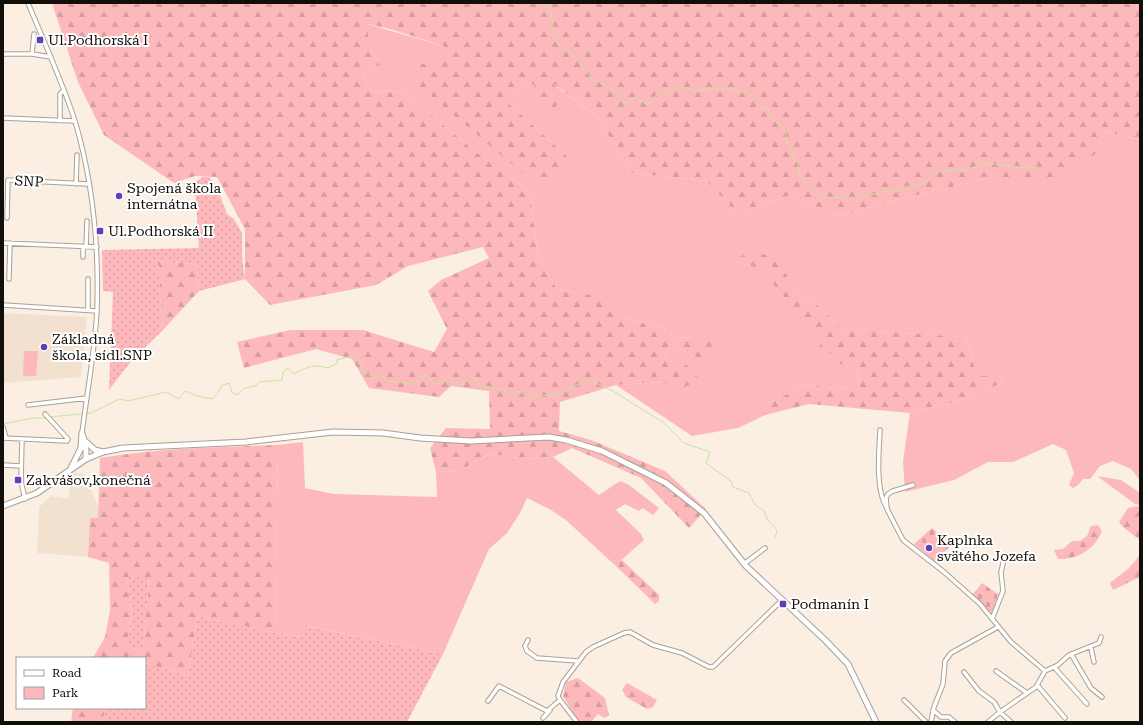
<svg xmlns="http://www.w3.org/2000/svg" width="1143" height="725" font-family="'Roboto Serif',serif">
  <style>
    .built { fill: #f2e1cf }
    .green { fill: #fdb8bc }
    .forest { fill: url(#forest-firs); fill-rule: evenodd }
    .cemetery { fill: url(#cemetery-stones) }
    .garden { fill: url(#garden-dots) }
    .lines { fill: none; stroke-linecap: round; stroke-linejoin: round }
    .stream { stroke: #c7e59c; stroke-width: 1 }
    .street-casing { stroke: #aaa094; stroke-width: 5.5 }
    .secondary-casing { stroke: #aaa094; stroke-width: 7 }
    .street { stroke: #fff; stroke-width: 3.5 }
    .secondary { stroke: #fff; stroke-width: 5 }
    .poi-dot { fill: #603eb7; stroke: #fff; stroke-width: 1.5 }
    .labels { text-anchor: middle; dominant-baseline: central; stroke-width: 4; stroke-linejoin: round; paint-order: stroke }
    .poi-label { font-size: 14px; fill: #120e0a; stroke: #fff; text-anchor: start }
    .street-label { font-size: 14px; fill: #120e0a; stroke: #fff }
  </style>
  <defs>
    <pattern id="forest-firs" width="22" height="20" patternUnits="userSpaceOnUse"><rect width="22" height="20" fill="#fdb8bc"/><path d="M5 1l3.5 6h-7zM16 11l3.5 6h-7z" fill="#d89da0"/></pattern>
    <pattern id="cemetery-stones" width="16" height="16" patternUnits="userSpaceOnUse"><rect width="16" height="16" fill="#fdb8bc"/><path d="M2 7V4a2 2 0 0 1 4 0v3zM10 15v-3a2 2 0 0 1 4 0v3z" fill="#d89da0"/></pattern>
    <pattern id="garden-dots" width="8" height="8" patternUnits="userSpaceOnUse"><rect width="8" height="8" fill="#fdb8bc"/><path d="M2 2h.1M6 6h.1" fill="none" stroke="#d89da0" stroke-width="1.8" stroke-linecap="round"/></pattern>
  </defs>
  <rect width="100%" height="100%" fill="#faefe2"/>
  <path class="built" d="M 3,313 L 87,317 L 81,377 L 3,383 Z
    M 73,472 L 84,474 L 99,508 L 98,518 L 90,518 L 88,557 L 37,553 L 39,507 L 51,496 L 68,499 Z"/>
  <path class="green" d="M 367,24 L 444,46 L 440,58 L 413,67 L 567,156 L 509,104 L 526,82 L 536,85 L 553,84 L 598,118 L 631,173 L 707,181 L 737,214 L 787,196 L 841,216 L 888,202 L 986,179 L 1052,179 L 1104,131 L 1140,140 L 1140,480 L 1131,469 L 1113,461 L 1100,466 L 1090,479 L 1083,479 L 1078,485 L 1073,488 L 1069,485 L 1074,473 L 1066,450 L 1053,444 L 1013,462 L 988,462 L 954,480 L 905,492 L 903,461 L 910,413 L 951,403 L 1000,384 L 1003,376 L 977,376 L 966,337 L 842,329 L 818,306 L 800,295 L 784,271 L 732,261 L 762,269 L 778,291 L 794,305 L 839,356 L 840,364 L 857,370 L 859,386 L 846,389 L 806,385 L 765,405 L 765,415 L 738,428 L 692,436 L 616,385 L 665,382 L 677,390 L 691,367 L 665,360 L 669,347 L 690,353 L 697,358 L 695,338 L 672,337 L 671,330 L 626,319 L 603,297 L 558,290 L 538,259 L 530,192 L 476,152 L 402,91 L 371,92 L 364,78 L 367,69 L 380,65 L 368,46 Z
    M 24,351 L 38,351 L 36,376 L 23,376 Z
    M 303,442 L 305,488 L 334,494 L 437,497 L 436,472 L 459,471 L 488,454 L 530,459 L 553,457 L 599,495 L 620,481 L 629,485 L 659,508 L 653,515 L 643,508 L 639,511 L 625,504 L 616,510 L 641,534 L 644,540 L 619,562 L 618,568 L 567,521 L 551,510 L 527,498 L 520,513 L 507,533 L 489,549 L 443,654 L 306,626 L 303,637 L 275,633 L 278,445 Z
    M 1097,476 L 1121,480 L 1140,493 L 1140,505 L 1135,504 Z"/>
  <path class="forest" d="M 52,3 L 1140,3 L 1140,140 L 1104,131 L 1099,152 L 1052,179 L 986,179 L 888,202 L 841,216 L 787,196 L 737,214 L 707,181 L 631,173 L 598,118 L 554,84 L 562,99 L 554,109 L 541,107 L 530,96 L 535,85 L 526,82 L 509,104 L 567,156 L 557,174 L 538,186 L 420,87 L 413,67 L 439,58 L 444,46 L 390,29 L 368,24 L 368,46 L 380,65 L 367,69 L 364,78 L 371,92 L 402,91 L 476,152 L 530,192 L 538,259 L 558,290 L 604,297 L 626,319 L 671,330 L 672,337 L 695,338 L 715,342 L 715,356 L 697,358 L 690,353 L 669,347 L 665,359 L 691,367 L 706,390 L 689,385 L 677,390 L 664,382 L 616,385 L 560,402 L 559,431 L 591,440 L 665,471 L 706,509 L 689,528 L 641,478 L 572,448 L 553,457 L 530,459 L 488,454 L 459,471 L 436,472 L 430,448 L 446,428 L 490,429 L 489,391 L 451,386 L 439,397 L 369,388 L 352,359 L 316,349 L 244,368 L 237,342 L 290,330 L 363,330 L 434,352 L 447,329 L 428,291 L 441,280 L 489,258 L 483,247 L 408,266 L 376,285 L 270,305 L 245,279 L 245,229 L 217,177 L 195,176 L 174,183 L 104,135 L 78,82 Z
    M 753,250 L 770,257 L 784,271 L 800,295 L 818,306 L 842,329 L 966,337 L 977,376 L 1003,376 L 1000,384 L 951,403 L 910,413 L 809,404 L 765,415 L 765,405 L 806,385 L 846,389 L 859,385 L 857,370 L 840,364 L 839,356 L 820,350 L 820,335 L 778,291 L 762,269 L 732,261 Z
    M 158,261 L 197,264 L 199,291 L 162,331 Z
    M 278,445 L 275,633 L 198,616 L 188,676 L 145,663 L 145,658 L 93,658 L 105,637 L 110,610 L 109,563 L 88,557 L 90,518 L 98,518 L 100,458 C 159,448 218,447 278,445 ZM 127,577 L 149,579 L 143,650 L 126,647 L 132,616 Z
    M 1137,506 L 1140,507 L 1140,540 L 1123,527 L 1119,522 L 1128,508 Z
    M 1098,525 L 1102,531 C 1095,549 1078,560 1058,559 L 1054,550 L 1063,549 L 1072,541 L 1080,541 L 1087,536 L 1091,526 Z
    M 1140,555 L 1140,577 L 1113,590 L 1110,583 L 1129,568 Z
    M 622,560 L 659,595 L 659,601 L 655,604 L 618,568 L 619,562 Z
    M 578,678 L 605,698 L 609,715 L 604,718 L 598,714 L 591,722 L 578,721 L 563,696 L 566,682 Z
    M 627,683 L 657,700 L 653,707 L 647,709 L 626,697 L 622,690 Z
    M 73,708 L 106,708 L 102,722 L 71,722 Z"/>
  <path class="cemetery" d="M 932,528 L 951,545 L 935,562 L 914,544 Z
    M 982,583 L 998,594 L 993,612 L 990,613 L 973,594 Z"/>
  <path class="garden" d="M 203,177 L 209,177 L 216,185 L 227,214 L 234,219 L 242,233 L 242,257 L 245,279 L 199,291 L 197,264 L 158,261 L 162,331 L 132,360 L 109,390 L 113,292 L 103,291 L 102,250 L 199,248 L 195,186 L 197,181 Z
    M 127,577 L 149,578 L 143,650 L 126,647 L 132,616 Z
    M 198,616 L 275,633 L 303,637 L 305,626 L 443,654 L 407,722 L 102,722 L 106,708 L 145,708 L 145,663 L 188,676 Z"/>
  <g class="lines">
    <path class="stream" d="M 542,3 L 551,10 L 555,41 L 576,58 L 591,78 L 614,90 L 622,98 L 625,104 L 635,97 L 648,105 C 653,98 658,90 668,93 C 680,85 685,86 697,92 C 722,84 732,89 756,96 L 761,106 L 768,109 L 770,116 L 785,130 L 787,143 L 791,147 L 793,158 L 798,163 L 800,176 L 809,188 L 817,190 L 823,197 L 853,198 L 859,195 L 869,196 L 887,191 L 897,192 L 907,186 L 917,187 L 938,171 L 966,170 L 986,163 L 1027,168 L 1038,167
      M 49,417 L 91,413 L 119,399 L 128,401 L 166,392 L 179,399 L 185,391 L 197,396 L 212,399 L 218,393 L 221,386 L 229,383 L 232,392 L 237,395 L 245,388 L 256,386 L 259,382 L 282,380 L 283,373 L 287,368 L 294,374 C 304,368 316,363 327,368 L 338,363 L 336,360 L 356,355 L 362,362 L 360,369 L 375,378 L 380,376 C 393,385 400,381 415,384 L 419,378 L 426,375 L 435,384 L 444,382 L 450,377 L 454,383 L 461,385 L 472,377 L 476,378 L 479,385 L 501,389 L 511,394 L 520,391 L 526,398 L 557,394 L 589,380 L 613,391 L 664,423 L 684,443 L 710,452 L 706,463 L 731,481 L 733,487 L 749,493 L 755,505 L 764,511 L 768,520 L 777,530 L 775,538
      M 3,424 L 33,418 L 46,418"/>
    <defs>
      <path id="street" d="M 28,3 C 44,42 62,81 75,121 C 93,182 99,247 97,310 C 95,351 87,392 82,433
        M 3,54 L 32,54 L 51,57
        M 32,54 L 34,34
        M 3,118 L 74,121
        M 60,121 L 60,94 L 64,90
        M 76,184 L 77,155
        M 7,218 L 8,180 L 88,184
        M 3,243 L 97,247
        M 86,247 L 87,221
        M 83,257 L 83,247
        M 9,279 L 10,243
        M 3,305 L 97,311
        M 88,310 L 88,279
        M 28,405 L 87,398
        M 3,427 L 6,438
        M 880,430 C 879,452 875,490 887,508
        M 3,438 L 67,441 L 68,439 L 45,414
        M 22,439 L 21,481 L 25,499
        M 3,465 L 21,466
        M 913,485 L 893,491 L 888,494 L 886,498 L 887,509 L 903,540 L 944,572 L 980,604 L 1011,642 L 1045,671
        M 744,564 L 765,548
        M 992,619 L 1003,591 L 1001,572 L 1005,555
        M 528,640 L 525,646 L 527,651 L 537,658 L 578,661
        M 1091,648 L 1094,662
        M 1071,654 L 1091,688 L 1102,697
        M 1054,667 L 1087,704
        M 996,671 L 1027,693
        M 964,672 L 979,691 L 994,702 L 1000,712 L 1011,722
        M 1037,685 L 1065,718
        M 904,700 L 926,722
        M 488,701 L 499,686 L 547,711 L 560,700
        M 933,710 L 941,717 L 949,717 L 955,722
        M 543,718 L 550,710
        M 577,722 L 560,700 L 558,696 L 563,682 L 586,652 L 593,647 L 624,633 L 630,632 L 653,645 L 682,653 L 709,667 L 713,667 L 782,600
        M 931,722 L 934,707 L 943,684 L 945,661 L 951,653 L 998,627
        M 988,722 L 1000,712 L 1036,687 L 1045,671 L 1058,665 L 1069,655 L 1099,643 L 1101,637"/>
      <path id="secondary" d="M 83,436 L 86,450 L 86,459
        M 85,441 L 95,450 L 103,452
        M 71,468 L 81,448 L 82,433
        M 3,506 L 37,493 L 86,459 L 103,452 L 123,448 L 246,442 L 333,432 L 383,433 L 420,438 L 471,441 L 549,437 L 566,440 L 602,451 L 666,483 L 704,513 L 746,566 L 825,640 L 848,664 L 876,722"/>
    </defs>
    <use href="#street" class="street-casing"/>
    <use href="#secondary" class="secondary-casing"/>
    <use href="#street" class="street"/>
    <use href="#secondary" class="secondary"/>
  </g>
  <g class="poi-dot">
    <rect x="36" y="36" width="8" height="8" rx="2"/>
    <circle cx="119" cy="196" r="4"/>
    <rect x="96" y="227" width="8" height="8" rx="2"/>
    <circle cx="44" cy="347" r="4"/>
    <rect x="14" y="476" width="8" height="8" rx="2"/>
    <circle cx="929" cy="548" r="4"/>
    <rect x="779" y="600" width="8" height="8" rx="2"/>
  </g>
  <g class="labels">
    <g class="poi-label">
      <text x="48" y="40">Ul.Podhorská I</text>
      <text x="127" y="188">Spojená škola<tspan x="127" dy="16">internátna</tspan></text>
      <text x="108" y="231">Ul.Podhorská II</text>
      <text x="52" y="339">Základná<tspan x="52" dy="16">škola, sídl.SNP</tspan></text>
      <text x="26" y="480">Zakvášov,konečná</text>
      <text x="937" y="540">Kaplnka<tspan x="937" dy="16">svätého Jozefa</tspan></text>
      <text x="791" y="604">Podmanín I</text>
    </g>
    <g class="street-label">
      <text transform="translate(29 181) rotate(3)">SNP</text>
    </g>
  </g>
  <rect width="1143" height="725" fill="none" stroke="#120e0a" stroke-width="8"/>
  <rect x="16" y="657" width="130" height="52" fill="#ffffff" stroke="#a09f9d"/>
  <rect x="24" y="670" width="20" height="6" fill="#ffffff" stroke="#a09f9d"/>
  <text x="52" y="677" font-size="12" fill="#120e0a">Road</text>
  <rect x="24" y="687" width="20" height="12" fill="#fdb8bc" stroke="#a09f9d"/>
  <text x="52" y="697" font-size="12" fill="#120e0a">Park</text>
</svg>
